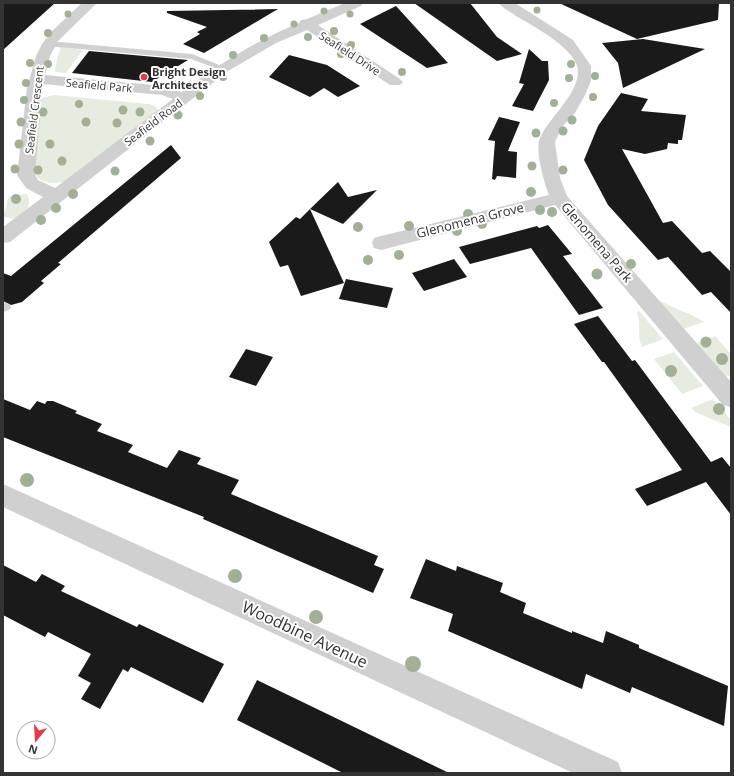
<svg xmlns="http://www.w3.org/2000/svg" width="734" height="776" font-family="'Open Sans',sans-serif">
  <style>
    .green { fill: #e6ecdf }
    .building { fill: #1a1a1a }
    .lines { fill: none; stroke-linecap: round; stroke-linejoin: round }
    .service { fill: #d0d0d0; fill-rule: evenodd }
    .minor { fill: #d0d0d0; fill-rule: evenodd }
    .tree { fill: #a2b095 }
    .poi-dot { fill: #e63946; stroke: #fff; stroke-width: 1.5 }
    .labels { text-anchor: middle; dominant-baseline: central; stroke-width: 4; stroke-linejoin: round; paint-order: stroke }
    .far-street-label { font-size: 11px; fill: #333; stroke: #fff }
    .far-poi-label { font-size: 11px; font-weight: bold; fill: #333; stroke: #fff; text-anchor: start }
    .street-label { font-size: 13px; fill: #333; stroke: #fff }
    .near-street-label { font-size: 16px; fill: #333; stroke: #fff }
  </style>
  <rect width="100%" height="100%" fill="#fff"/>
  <path class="green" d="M 61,47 L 83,50 L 66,73 L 55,72 L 57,58 Z
    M 54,95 L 148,104 L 155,106 L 159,111 L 67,181 C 56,184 41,185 34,173 L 42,98 Z
    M 27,194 C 33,207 25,211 17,219 L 3,217 L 9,196 Z
    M 661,301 C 674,309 691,313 704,322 L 683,329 L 659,302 Z
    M 639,311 L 663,339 L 642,347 C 637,336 641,324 637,312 Z
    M 715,336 L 731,354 L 731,375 L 725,377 L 695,344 Z
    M 674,352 L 703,386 L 682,394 L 654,359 Z
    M 713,399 L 731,420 L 731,427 L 697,413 L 691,408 Z"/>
  <path class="building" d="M 3,3 L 55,3 L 3,50 Z
    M 414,3 L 470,3 L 497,37 L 522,54 L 497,61 Z
    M 559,3 L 719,3 L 718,20 L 637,39 Z
    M 396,6 L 448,63 L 427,68 L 360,24 Z
    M 278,9 L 204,53 L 183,44 L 200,34 L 197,32 L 207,27 L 167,13 L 167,11 Z
    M 643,39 L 705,49 L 623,88 L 618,63 L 602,43 Z
    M 529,49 L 542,61 L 548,61 L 549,80 L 533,111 L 512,106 L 524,84 L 519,83 Z
    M 89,51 L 188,60 L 152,82 L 72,73 Z
    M 289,55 L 327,65 L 360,86 L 338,97 L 324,88 L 310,97 L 269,77 Z
    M 621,93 L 648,99 L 641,111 L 686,115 L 682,140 L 678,140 L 678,144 L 668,143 L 667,149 L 645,154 L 622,149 L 663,223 L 672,221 L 702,253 L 710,251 L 731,272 L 731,313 L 711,292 L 702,295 L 668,257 L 658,260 L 608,205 L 584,160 L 598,126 Z
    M 499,117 L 520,122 L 508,151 L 517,152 L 516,178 L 497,176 L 495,180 L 492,179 L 495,141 L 488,140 Z
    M 171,145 L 181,158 L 58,263 L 61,264 L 41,281 L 44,283 L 22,302 L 11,305 L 3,301 L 3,273 L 11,276 Z
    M 338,182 L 348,197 L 377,190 L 343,224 L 310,209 Z
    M 310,209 L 344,283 L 301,296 L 288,265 L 280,267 L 269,242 L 296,217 L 300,219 Z
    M 548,225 L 572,254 L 563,256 L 603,308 L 579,315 L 531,248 L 470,264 L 459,247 L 537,226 L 539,228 Z
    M 454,259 L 467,277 L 424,291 L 412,273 Z
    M 346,279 L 393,288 L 387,308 L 339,299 Z
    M 598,316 L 632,361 L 635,360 L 711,462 L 722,457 L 731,468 L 731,515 L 706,482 L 647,506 L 635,489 L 682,470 L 604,362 L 602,362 L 574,324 Z
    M 246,349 L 273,357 L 256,386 L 229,377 Z
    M 3,399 L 30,410 L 37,401 L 45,404 L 47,401 L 53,401 L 77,411 L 75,413 L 102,424 L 97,431 L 133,445 L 128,452 L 167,468 L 179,450 L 201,458 L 197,464 L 239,480 L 231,494 L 378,556 L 374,565 L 384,569 L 373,593 L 203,519 L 204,517 L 3,437 Z
    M 426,559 L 456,571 L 457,566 L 503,583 L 500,592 L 526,603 L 523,613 L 572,633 L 572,631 L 603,643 L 606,631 L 639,645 L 639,648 L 728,686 L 724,726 L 632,687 L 630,693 L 586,674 L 582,689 L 448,631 L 453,614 L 410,598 Z
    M 3,565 L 36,582 L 42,574 L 65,586 L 61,591 L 137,627 L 139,624 L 224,664 L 203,703 L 131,667 L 128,672 L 123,669 L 100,709 L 81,699 L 91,683 L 78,676 L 91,654 L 48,632 L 45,637 L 3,615 Z
    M 257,680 L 348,724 L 449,773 L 343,773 L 237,720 Z"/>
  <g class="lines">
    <path class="service" d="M 49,41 L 192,54 L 227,68 L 223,71 L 191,59 L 46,46 L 45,44 Z
      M 175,80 L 178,81 L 178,85 L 167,93 L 161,93 L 161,89 Z
      M 3,302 L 9,304 L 11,307 L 9,310 L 3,312 Z"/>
    <path class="minor" d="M 82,3 L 97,3 L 58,41 L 50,56 L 45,75 L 164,86 L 182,92 C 220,63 256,41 299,23 L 301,20 L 307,19 L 345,3 L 363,3 L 361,6 L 318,25 L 400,79 L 403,82 L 400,85 L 390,85 L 307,30 L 276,43 L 228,71 L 10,242 L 3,243 L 3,227 L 43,197 L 26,188 L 17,175 L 27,88 L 36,56 L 42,44 L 53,30 ZM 43,84 L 162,95 L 173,99 L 55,188 L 38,180 L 35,175 Z
      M 499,3 L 515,3 L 573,40 L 591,66 L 591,81 L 585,95 L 575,113 L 562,127 L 555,142 L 560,178 L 567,196 L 731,382 L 731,407 L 723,405 L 555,205 L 381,250 L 374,248 L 372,243 L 374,238 L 381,236 L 549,195 C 544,183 536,153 539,141 C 546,119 584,91 577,66 C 571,46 533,26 516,16 C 511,12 503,9 499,3 Z
      M 3,484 L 618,762 L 622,773 L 573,773 L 3,507 Z"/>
  </g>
  <g class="tree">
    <circle cx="537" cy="10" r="3.5"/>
    <circle cx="324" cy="11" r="3.5"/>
    <circle cx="68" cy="14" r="3.5"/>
    <circle cx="350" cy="14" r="3.5"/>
    <circle cx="294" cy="24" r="3.5"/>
    <circle cx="334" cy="31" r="4"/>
    <circle cx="48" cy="33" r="4"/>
    <circle cx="308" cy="37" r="4"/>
    <circle cx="264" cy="38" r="4"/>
    <circle cx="351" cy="45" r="4"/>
    <circle cx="341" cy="54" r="4"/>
    <circle cx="233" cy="55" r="4"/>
    <circle cx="30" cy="63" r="4"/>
    <circle cx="48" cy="64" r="4"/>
    <circle cx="571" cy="64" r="4"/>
    <circle cx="207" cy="72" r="4"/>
    <circle cx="402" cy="72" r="4"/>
    <circle cx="595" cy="76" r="4"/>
    <circle cx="223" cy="77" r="4"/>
    <circle cx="569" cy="78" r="4"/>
    <circle cx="26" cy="83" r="4"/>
    <circle cx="200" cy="96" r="4"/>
    <circle cx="593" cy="97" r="4"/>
    <circle cx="24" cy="100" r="4"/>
    <circle cx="554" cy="103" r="4"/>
    <circle cx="79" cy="104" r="4"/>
    <circle cx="123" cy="110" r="4.5"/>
    <circle cx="43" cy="112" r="4.5"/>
    <circle cx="140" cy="112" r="4.5"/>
    <circle cx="178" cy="115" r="4.5"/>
    <circle cx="572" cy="120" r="4.5"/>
    <circle cx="21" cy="122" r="4.5"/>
    <circle cx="86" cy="122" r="4.5"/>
    <circle cx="117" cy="123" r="4.5"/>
    <circle cx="563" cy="131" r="4.5"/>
    <circle cx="536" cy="133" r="4.5"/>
    <circle cx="150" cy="141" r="4.5"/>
    <circle cx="19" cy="144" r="4.5"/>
    <circle cx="50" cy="144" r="4.5"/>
    <circle cx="62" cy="161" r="4.5"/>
    <circle cx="532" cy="166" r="4.5"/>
    <circle cx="15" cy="169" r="4.5"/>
    <circle cx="38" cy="170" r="4.5"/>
    <circle cx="563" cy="170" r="4.5"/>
    <circle cx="115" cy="171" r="4.5"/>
    <circle cx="531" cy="192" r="5"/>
    <circle cx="73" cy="194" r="5"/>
    <circle cx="16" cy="199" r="5"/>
    <circle cx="56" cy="208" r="5"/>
    <circle cx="540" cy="210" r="5"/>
    <circle cx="552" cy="212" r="5"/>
    <circle cx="468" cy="214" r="5"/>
    <circle cx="41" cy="220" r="5"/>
    <circle cx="482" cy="224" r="5"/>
    <circle cx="409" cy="226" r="5"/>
    <circle cx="358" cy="227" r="5"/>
    <circle cx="457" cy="231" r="5"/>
    <circle cx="399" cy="255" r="5"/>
    <circle cx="368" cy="260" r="5"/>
    <circle cx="631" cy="264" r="5"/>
    <circle cx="597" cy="274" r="5.5"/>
    <circle cx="706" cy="342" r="5.5"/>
    <circle cx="722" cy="359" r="6"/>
    <circle cx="671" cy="371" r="6"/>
    <circle cx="719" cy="409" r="6"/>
    <circle cx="27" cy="480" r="7"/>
    <circle cx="235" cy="576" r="7"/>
    <circle cx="316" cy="617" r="7"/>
    <circle cx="413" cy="664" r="8"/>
  </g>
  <circle class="poi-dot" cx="144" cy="77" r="4"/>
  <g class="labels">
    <g class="far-street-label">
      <text transform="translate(350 53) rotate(33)">Seafield Drive</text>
      <text transform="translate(99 85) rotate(5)">Seafield Park</text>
      <text transform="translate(34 110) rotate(-83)">Seafield Crescent</text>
      <text transform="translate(153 122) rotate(-37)">Seafield Road</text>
    </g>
    <g class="far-poi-label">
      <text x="152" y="71">Bright Design<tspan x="152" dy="13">Architects</tspan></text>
    </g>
    <g class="street-label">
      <text transform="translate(470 220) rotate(-14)">Glenomena Grove</text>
      <text transform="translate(597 242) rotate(49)">Glenomena Park</text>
    </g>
    <g class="near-street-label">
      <text transform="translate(305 634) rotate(25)">Woodbine Avenue</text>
    </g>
  </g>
  <rect width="734" height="776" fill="none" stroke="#333333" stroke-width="8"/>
  <g transform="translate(36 740) rotate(198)"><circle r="19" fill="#ffffff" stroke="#adadad"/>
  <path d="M0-3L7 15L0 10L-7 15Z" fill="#e63946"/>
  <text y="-6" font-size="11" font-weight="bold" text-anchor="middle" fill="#333333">N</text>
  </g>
</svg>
